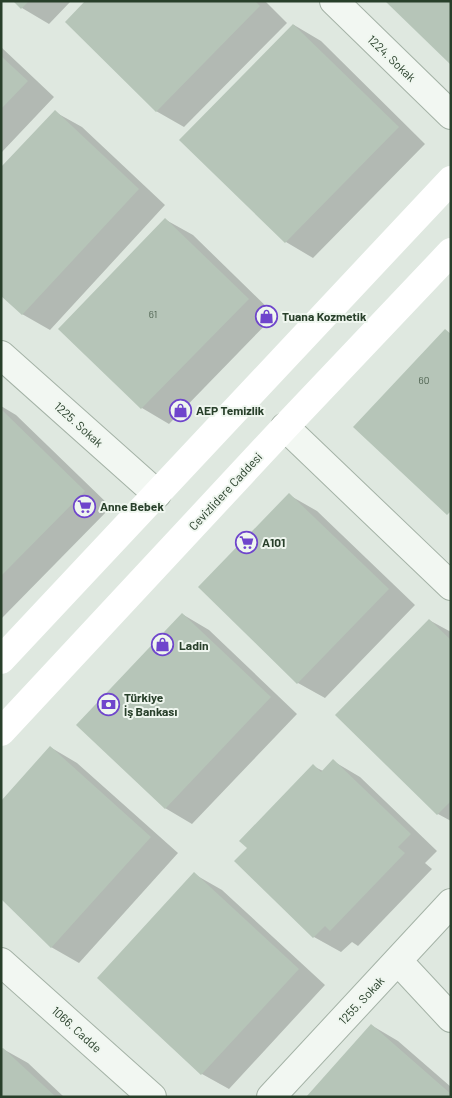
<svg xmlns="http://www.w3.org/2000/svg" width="452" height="1098" font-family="Barlow,sans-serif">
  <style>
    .shadow { fill: #0003 }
    .building { fill: #b6c5b8 }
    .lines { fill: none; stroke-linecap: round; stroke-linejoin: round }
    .minor-casing { stroke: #a4b2a6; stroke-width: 30 }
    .tertiary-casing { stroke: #a4b2a6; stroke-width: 30 }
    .minor { stroke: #f2f7f2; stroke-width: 28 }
    .tertiary { stroke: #f2f7f2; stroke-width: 28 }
    .secondary { stroke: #fff; stroke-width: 28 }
    .labels { text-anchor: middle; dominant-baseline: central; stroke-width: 4; stroke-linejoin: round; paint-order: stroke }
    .number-label { font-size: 10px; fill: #4c604e }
    .street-label { font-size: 12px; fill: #283f2a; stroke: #eff6ef }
    .poi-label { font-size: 12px; font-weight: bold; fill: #283f2a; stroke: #eff6ef; text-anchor: start }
  </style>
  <rect width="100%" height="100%" fill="#dfe8e0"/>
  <path class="shadow" d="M 14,1 L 71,1 L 49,24 L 22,8 Z
    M 87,1 L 265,1 L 287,23 L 184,127 L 156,111 Z
    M 294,25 L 321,41 L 425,144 L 313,258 L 286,242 Z
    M 1,47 L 54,97 L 1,153 Z
    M 55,112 L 82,127 L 165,205 L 50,330 L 22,314 Z
    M 166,220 L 193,235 L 275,315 L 169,424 L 142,408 L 60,329 Z
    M 1,406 L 16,415 L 111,507 L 1,619 Z
    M 289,495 L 317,511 L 415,605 L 325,698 L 298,683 Z
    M 182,614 L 209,630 L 297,714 L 192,824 L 165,808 Z
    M 429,620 L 451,632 L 451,821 L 438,814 Z
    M 50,747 L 77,763 L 178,853 L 79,963 L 51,947 Z
    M 333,761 L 360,777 L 437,851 L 425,863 L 432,869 L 358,946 L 352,942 L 341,952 L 314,937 L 249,848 L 313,766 L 323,771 Z
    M 194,874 L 222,890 L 325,985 L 229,1089 L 202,1074 Z
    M 371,1025 L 398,1041 L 451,1087 L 451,1097 Z
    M 3,1049 L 28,1063 L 64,1097 L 1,1097 Z"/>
  <path class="building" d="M 13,1 L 29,1 L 21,9 Z
    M 85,1 L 255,1 L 260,6 L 156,112 L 65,22 Z
    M 385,1 L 451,1 L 451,65 Z
    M 293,24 L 399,127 L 285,243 L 179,140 Z
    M 1,56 L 28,81 L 1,109 Z
    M 55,110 L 139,189 L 22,315 L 1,296 L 1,167 Z
    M 165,218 L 249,299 L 141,409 L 58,329 Z
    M 445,329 L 451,334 L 451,511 L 447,515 L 353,427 Z
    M 1,409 L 85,491 L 1,576 Z
    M 289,493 L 389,589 L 297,684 L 198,587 Z
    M 182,613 L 271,697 L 165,809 L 76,725 Z
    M 429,619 L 451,640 L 451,801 L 437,815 L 335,715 Z
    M 50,746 L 151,837 L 51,948 L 1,899 L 1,801 Z
    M 333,759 L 411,834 L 398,847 L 405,853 L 330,931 L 325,926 L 313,938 L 234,861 L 247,848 L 239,841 L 313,764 L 321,772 Z
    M 194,872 L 299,969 L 201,1075 L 97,978 Z
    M 371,1024 L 451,1094 L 451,1097 L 306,1097 Z
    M 3,1048 L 56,1097 L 1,1097 L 1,1049 Z"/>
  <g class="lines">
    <defs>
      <path id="minor" d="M 334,1 L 451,115
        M 1,355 L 157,494
        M 285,427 L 451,586
        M 398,961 L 451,1018
        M 271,1097 L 451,903"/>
      <path id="tertiary" d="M 1,962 L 152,1097"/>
    </defs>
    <use href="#minor" class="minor-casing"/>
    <use href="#tertiary" class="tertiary-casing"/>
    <use href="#minor" class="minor"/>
    <use href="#tertiary" class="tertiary"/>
    <path class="secondary" d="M 1,660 L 451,180
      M 1,732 L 285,427 L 451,252"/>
  </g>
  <defs>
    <symbol id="shop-ring" viewBox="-11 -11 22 22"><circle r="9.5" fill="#eff6ef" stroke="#6f45cc" stroke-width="1.5"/><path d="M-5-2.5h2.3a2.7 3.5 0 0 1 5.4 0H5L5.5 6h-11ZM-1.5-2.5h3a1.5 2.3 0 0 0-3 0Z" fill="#6f45cc"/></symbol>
    <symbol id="supermarket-ring" viewBox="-11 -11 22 22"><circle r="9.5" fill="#eff6ef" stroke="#6f45cc" stroke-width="1.5"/><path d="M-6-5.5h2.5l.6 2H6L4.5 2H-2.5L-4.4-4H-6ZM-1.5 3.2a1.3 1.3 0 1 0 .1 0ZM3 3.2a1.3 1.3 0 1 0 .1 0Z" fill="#6f45cc"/></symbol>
    <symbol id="bank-ring" viewBox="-11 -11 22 22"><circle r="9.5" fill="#eff6ef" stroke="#6f45cc" stroke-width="1.5"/><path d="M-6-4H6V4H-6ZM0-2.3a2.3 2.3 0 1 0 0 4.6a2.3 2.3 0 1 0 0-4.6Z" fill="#6f45cc"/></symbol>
  </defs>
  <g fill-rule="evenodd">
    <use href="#shop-ring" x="254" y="304" width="25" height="25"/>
    <use href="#shop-ring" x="168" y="398" width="25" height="25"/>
    <use href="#supermarket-ring" x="72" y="494" width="25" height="25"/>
    <use href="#supermarket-ring" x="234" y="530" width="25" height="25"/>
    <use href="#shop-ring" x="150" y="632" width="25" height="25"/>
    <use href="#bank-ring" x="96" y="692" width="25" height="25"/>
  </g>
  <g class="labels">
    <g class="number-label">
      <text x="153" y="314">61</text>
      <text x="424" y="380">60</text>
    </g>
    <g class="street-label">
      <text transform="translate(392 58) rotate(44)">1224. Sokak</text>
      <text transform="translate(79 424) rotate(42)">1225. Sokak</text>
      <text transform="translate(225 491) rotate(-47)">Cevizlidere Caddesi</text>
      <text transform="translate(361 1000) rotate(-47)">1255. Sokak</text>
      <text transform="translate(77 1029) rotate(42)">1066. Cadde</text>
    </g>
    <g class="poi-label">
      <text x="282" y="316">Tuana Kozmetik</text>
      <text x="196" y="410">AEP Temizlik</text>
      <text x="100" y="506">Anne Bebek</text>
      <text x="262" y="542">A101</text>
      <text x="179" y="645">Ladin</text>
      <text x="124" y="697">Türkiye<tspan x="124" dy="14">İş Bankası</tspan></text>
    </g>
  </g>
  <rect width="452" height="1098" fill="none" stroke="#283f2a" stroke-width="5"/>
</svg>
